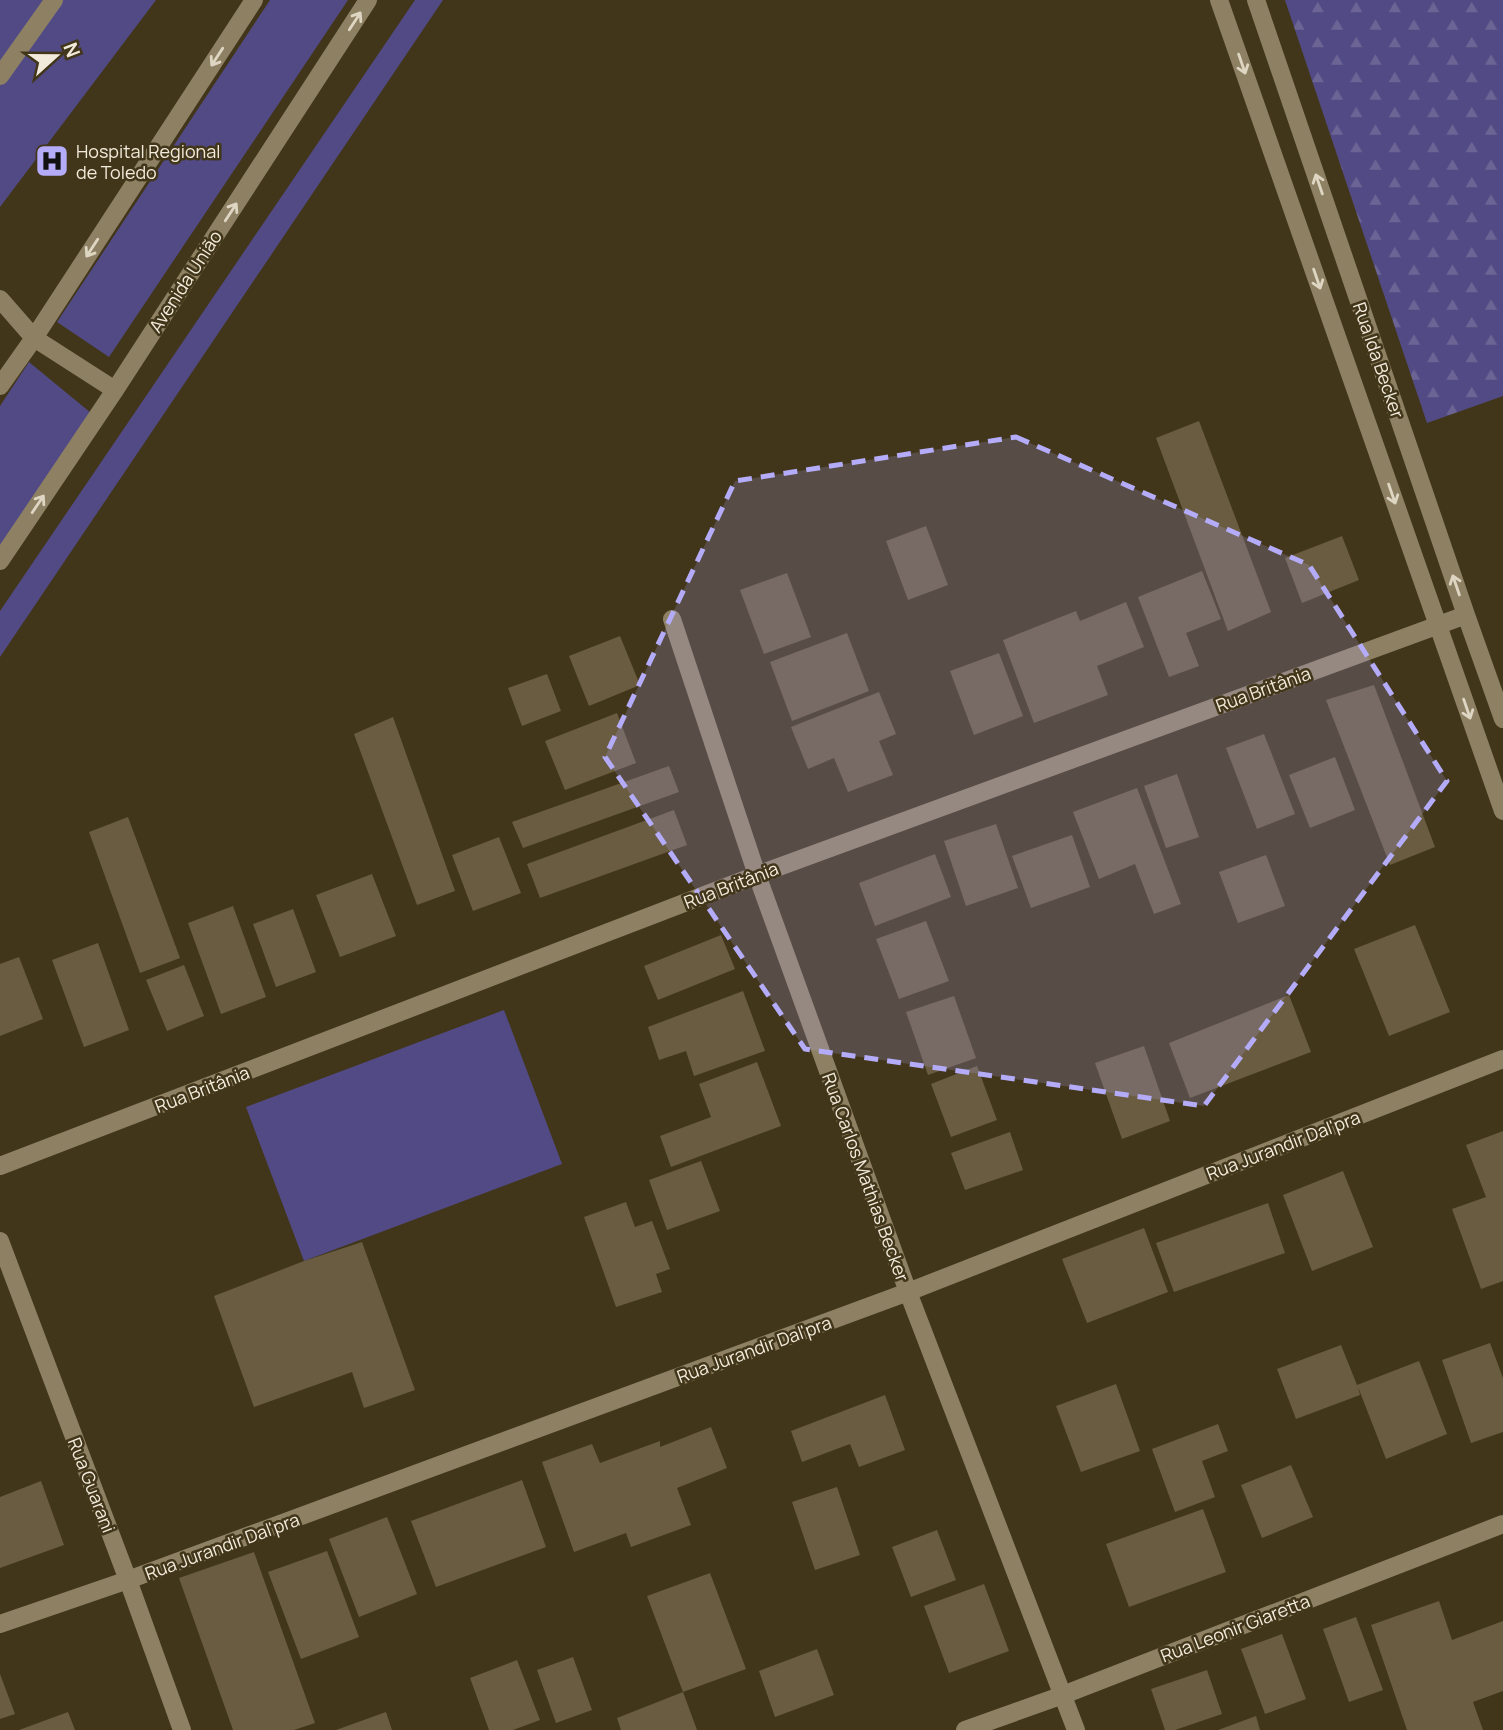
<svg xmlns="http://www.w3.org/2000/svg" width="1503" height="1730" font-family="Manrope,sans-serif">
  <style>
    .grass { fill: #524a84 }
    .forest { fill: url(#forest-firs) }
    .building { fill: #695c40 }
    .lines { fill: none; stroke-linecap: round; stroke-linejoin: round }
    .minor { stroke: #8e8163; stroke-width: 18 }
    .oneway { stroke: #ded6c3 }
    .marked { fill: #b4acf9; fill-opacity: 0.2; stroke: #b4acf9; stroke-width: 5; stroke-dasharray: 14 9; stroke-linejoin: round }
    .labels { text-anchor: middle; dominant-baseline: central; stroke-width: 5; stroke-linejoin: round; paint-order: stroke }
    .poi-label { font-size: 18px; fill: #f2ebdb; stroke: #42361a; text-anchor: start }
    .street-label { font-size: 18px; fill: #f2ebdb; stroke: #42361a }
  </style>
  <defs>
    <pattern id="forest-firs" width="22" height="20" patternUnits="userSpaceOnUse" patternTransform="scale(1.75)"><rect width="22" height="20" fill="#524a84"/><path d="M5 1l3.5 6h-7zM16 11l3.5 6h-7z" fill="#6b6495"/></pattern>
  </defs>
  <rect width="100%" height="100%" fill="#42361a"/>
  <path class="grass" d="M 0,0 L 156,0 L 0,207 Z
    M 270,0 L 348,0 L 109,357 L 57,322 Z
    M 415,0 L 443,0 L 0,657 L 0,611 Z
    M 29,362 L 91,413 L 0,546 L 0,406 Z
    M 504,1010 L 562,1164 L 304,1261 L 246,1107 Z"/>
  <path class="forest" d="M 1285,0 L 1503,0 L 1503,396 L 1427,423 Z"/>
  <path class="building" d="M 1199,421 L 1271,612 L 1228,631 L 1156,438 Z
    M 926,526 L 948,585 L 908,600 L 886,541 Z
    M 1342,536 L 1359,580 L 1302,603 L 1285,558 Z
    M 1202,571 L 1221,619 L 1186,633 L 1199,666 L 1169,677 L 1138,597 Z
    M 787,573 L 811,637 L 764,654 L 740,590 Z
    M 1126,602 L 1144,647 L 1097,666 L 1108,695 L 1034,723 L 1003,640 L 1076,611 L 1080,621 Z
    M 847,633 L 869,691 L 792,721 L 770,662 Z
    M 620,636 L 640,685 L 589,706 L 569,656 Z
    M 999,653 L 1023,716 L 974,735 L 950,671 Z
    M 547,674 L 561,711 L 522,726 L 508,688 Z
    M 1374,685 L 1435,847 L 1390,865 L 1326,700 Z
    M 879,692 L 896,734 L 879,741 L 893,775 L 848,792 L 834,758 L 808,769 L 791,727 Z
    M 617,713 L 636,763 L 565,790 L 545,741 Z
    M 393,717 L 455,891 L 417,905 L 354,734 Z
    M 1264,734 L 1295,814 L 1257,829 L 1226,748 Z
    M 1335,757 L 1355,810 L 1310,828 L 1289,775 Z
    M 669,766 L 679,792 L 523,848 L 512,822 Z
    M 1177,774 L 1199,837 L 1166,848 L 1144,786 Z
    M 1137,788 L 1181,904 L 1154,914 L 1135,864 L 1099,879 L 1073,812 Z
    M 674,810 L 687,845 L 540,898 L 527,864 Z
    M 128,817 L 180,958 L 140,973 L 89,832 Z
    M 996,824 L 1018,888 L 966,906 L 944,841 Z
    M 1072,835 L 1090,887 L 1031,908 L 1012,856 Z
    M 499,837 L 521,893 L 473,911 L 452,855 Z
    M 935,854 L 951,897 L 875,926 L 859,883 Z
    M 1266,855 L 1285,906 L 1238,923 L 1219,872 Z
    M 372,874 L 396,936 L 340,957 L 316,895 Z
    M 233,906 L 266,997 L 221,1014 L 188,923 Z
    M 293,909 L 316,972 L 276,987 L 253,924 Z
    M 926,921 L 949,981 L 899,999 L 876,939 Z
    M 1415,925 L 1450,1012 L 1389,1036 L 1354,949 Z
    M 721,935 L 735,969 L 658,1000 L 644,966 Z
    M 98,943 L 129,1030 L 84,1047 L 52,960 Z
    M 19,957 L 43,1019 L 0,1036 L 0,964 Z
    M 184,965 L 204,1016 L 167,1031 L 146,980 Z
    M 743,991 L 765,1051 L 694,1076 L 686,1051 L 659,1060 L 648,1027 Z
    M 1289,995 L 1311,1052 L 1190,1098 L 1169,1043 Z
    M 954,996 L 976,1058 L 928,1075 L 906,1012 Z
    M 1144,1046 L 1170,1121 L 1122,1139 L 1095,1063 Z
    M 757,1062 L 781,1126 L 671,1167 L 660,1136 L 711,1117 L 699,1084 Z
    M 977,1066 L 997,1120 L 951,1137 L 931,1084 Z
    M 1503,1131 L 1503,1281 L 1481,1289 L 1452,1209 L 1486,1197 L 1466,1145 Z
    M 1010,1132 L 1023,1170 L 965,1190 L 951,1153 Z
    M 701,1161 L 720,1211 L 667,1230 L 649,1180 Z
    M 1343,1171 L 1373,1247 L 1312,1271 L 1283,1195 Z
    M 626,1202 L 635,1227 L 652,1221 L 670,1269 L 656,1274 L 662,1292 L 616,1307 L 584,1217 Z
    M 1268,1203 L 1285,1253 L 1174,1292 L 1156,1243 Z
    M 1144,1228 L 1168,1292 L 1087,1323 L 1062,1259 Z
    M 362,1242 L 415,1390 L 364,1408 L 352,1372 L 254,1407 L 214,1296 L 304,1261 Z
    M 1490,1343 L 1503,1378 L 1503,1432 L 1471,1443 L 1442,1360 Z
    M 1341,1345 L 1357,1385 L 1419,1361 L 1447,1434 L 1386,1459 L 1358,1387 L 1360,1395 L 1296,1419 L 1277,1369 Z
    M 1116,1384 L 1140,1451 L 1081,1472 L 1056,1406 Z
    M 885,1395 L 905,1450 L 859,1467 L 850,1444 L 802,1462 L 791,1431 Z
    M 1218,1424 L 1228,1451 L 1202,1461 L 1215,1497 L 1175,1512 L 1152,1449 Z
    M 711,1427 L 727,1468 L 677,1488 L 691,1525 L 631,1547 L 626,1533 L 574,1552 L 542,1462 L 592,1444 L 600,1463 L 660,1441 L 660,1447 Z
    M 1291,1465 L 1313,1517 L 1262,1538 L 1241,1485 Z
    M 522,1480 L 546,1547 L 436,1587 L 411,1521 Z
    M 41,1481 L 64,1545 L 0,1568 L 0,1497 Z
    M 837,1487 L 860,1555 L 815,1570 L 792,1502 Z
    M 1203,1509 L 1226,1572 L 1129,1607 L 1106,1544 Z
    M 387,1517 L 417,1594 L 359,1617 L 329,1539 Z
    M 937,1530 L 956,1580 L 911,1597 L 892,1547 Z
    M 327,1551 L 359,1637 L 301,1659 L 268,1572 Z
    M 254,1552 L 315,1723 L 294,1730 L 233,1730 L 179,1578 Z
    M 710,1573 L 746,1669 L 683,1692 L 647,1596 Z
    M 984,1584 L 1009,1651 L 949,1673 L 924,1606 Z
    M 1439,1601 L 1452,1640 L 1503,1621 L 1503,1691 L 1473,1702 L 1483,1730 L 1407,1730 L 1371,1625 Z
    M 1356,1617 L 1383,1690 L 1349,1702 L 1323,1629 Z
    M 1282,1634 L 1306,1699 L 1265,1714 L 1241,1649 Z
    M 817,1649 L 834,1695 L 775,1717 L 759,1671 Z
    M 573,1657 L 592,1710 L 556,1723 L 537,1670 Z
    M 517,1660 L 540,1720 L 513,1730 L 489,1730 L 470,1678 Z
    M 1207,1670 L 1222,1714 L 1175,1730 L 1165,1730 L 1151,1689 Z
    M 0,1674 L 15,1714 L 0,1719 Z
    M 683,1692 L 697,1730 L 621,1730 L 617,1718 Z
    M 68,1712 L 75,1730 L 19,1730 Z
    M 386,1712 L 392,1730 L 336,1730 Z
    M 1256,1716 L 1260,1730 L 1218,1730 Z"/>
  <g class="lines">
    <path class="minor" d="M 1219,0 L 1503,811
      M 1256,0 L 1466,615 L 1503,719
      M 0,76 L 54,0
      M 0,299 L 34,338 L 115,390
      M 0,386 L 34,338 L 254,0
      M 0,561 L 115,390 L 368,0
      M 672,619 L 757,875 L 908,1292 L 1076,1730
      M 0,1166 L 757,875 L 1466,615
      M 0,1241 L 128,1580 L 182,1730
      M 0,1624 L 128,1580 L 908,1292 L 1503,1059
      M 965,1730 L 1063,1695 L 1503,1524"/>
  </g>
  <defs><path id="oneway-shaft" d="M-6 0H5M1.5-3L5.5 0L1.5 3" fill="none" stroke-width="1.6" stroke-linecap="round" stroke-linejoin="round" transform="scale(1.75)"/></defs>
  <g class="oneway">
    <use href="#oneway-shaft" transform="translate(355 21) rotate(-57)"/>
    <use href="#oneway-shaft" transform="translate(217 57) rotate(123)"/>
    <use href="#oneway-shaft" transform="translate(1242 64) rotate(71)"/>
    <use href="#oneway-shaft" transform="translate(1319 184) rotate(-109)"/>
    <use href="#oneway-shaft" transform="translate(231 212) rotate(-57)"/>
    <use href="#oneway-shaft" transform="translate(92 248) rotate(123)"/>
    <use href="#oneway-shaft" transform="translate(1317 279) rotate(71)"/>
    <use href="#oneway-shaft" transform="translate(1392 494) rotate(71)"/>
    <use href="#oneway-shaft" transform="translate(38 504) rotate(-56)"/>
    <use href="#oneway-shaft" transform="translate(1456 585) rotate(-109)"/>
    <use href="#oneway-shaft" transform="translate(1467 709) rotate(71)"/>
  </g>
  <path class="marked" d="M 1016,437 L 1309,565 L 1447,781 L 1204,1106 L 805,1049 L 605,757 L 735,481 Z"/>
  <defs>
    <symbol id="hospital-square" viewBox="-11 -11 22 22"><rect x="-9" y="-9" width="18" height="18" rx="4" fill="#b4acf9" stroke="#42361a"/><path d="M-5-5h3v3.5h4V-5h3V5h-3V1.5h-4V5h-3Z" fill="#111"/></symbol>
  </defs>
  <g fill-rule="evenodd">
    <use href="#hospital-square" x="33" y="142" width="38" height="38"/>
  </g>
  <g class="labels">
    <g class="poi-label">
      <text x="76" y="151">Hospital Regional<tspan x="76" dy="21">de Toledo</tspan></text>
    </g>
    <g class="street-label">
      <text transform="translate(185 281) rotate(-57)">Avenida União</text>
      <text transform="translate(1379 360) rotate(71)">Rua Ida Becker</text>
      <text transform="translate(1263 689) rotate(-20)">Rua Britânia</text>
      <text transform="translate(731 885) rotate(-21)">Rua Britânia</text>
      <text transform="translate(202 1089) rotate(-21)">Rua Britânia</text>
      <text transform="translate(1283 1145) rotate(-21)">Rua Jurandir Dal'pra</text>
      <text transform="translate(866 1177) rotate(70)">Rua Carlos Mathias Becker</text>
      <text transform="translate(754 1349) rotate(-20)">Rua Jurandir Dal'pra</text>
      <text transform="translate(92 1485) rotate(69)">Rua Guarani</text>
      <text transform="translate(222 1546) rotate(-20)">Rua Jurandir Dal'pra</text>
      <text transform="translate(1235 1628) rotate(-21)">Rua Leonir Giaretta</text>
    </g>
  </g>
  <g transform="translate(56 56) rotate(69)" stroke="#42361a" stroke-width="5" paint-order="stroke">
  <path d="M0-5L12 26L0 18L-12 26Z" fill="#f2ebdb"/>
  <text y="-10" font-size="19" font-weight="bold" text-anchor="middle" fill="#f2ebdb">N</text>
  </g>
</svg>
